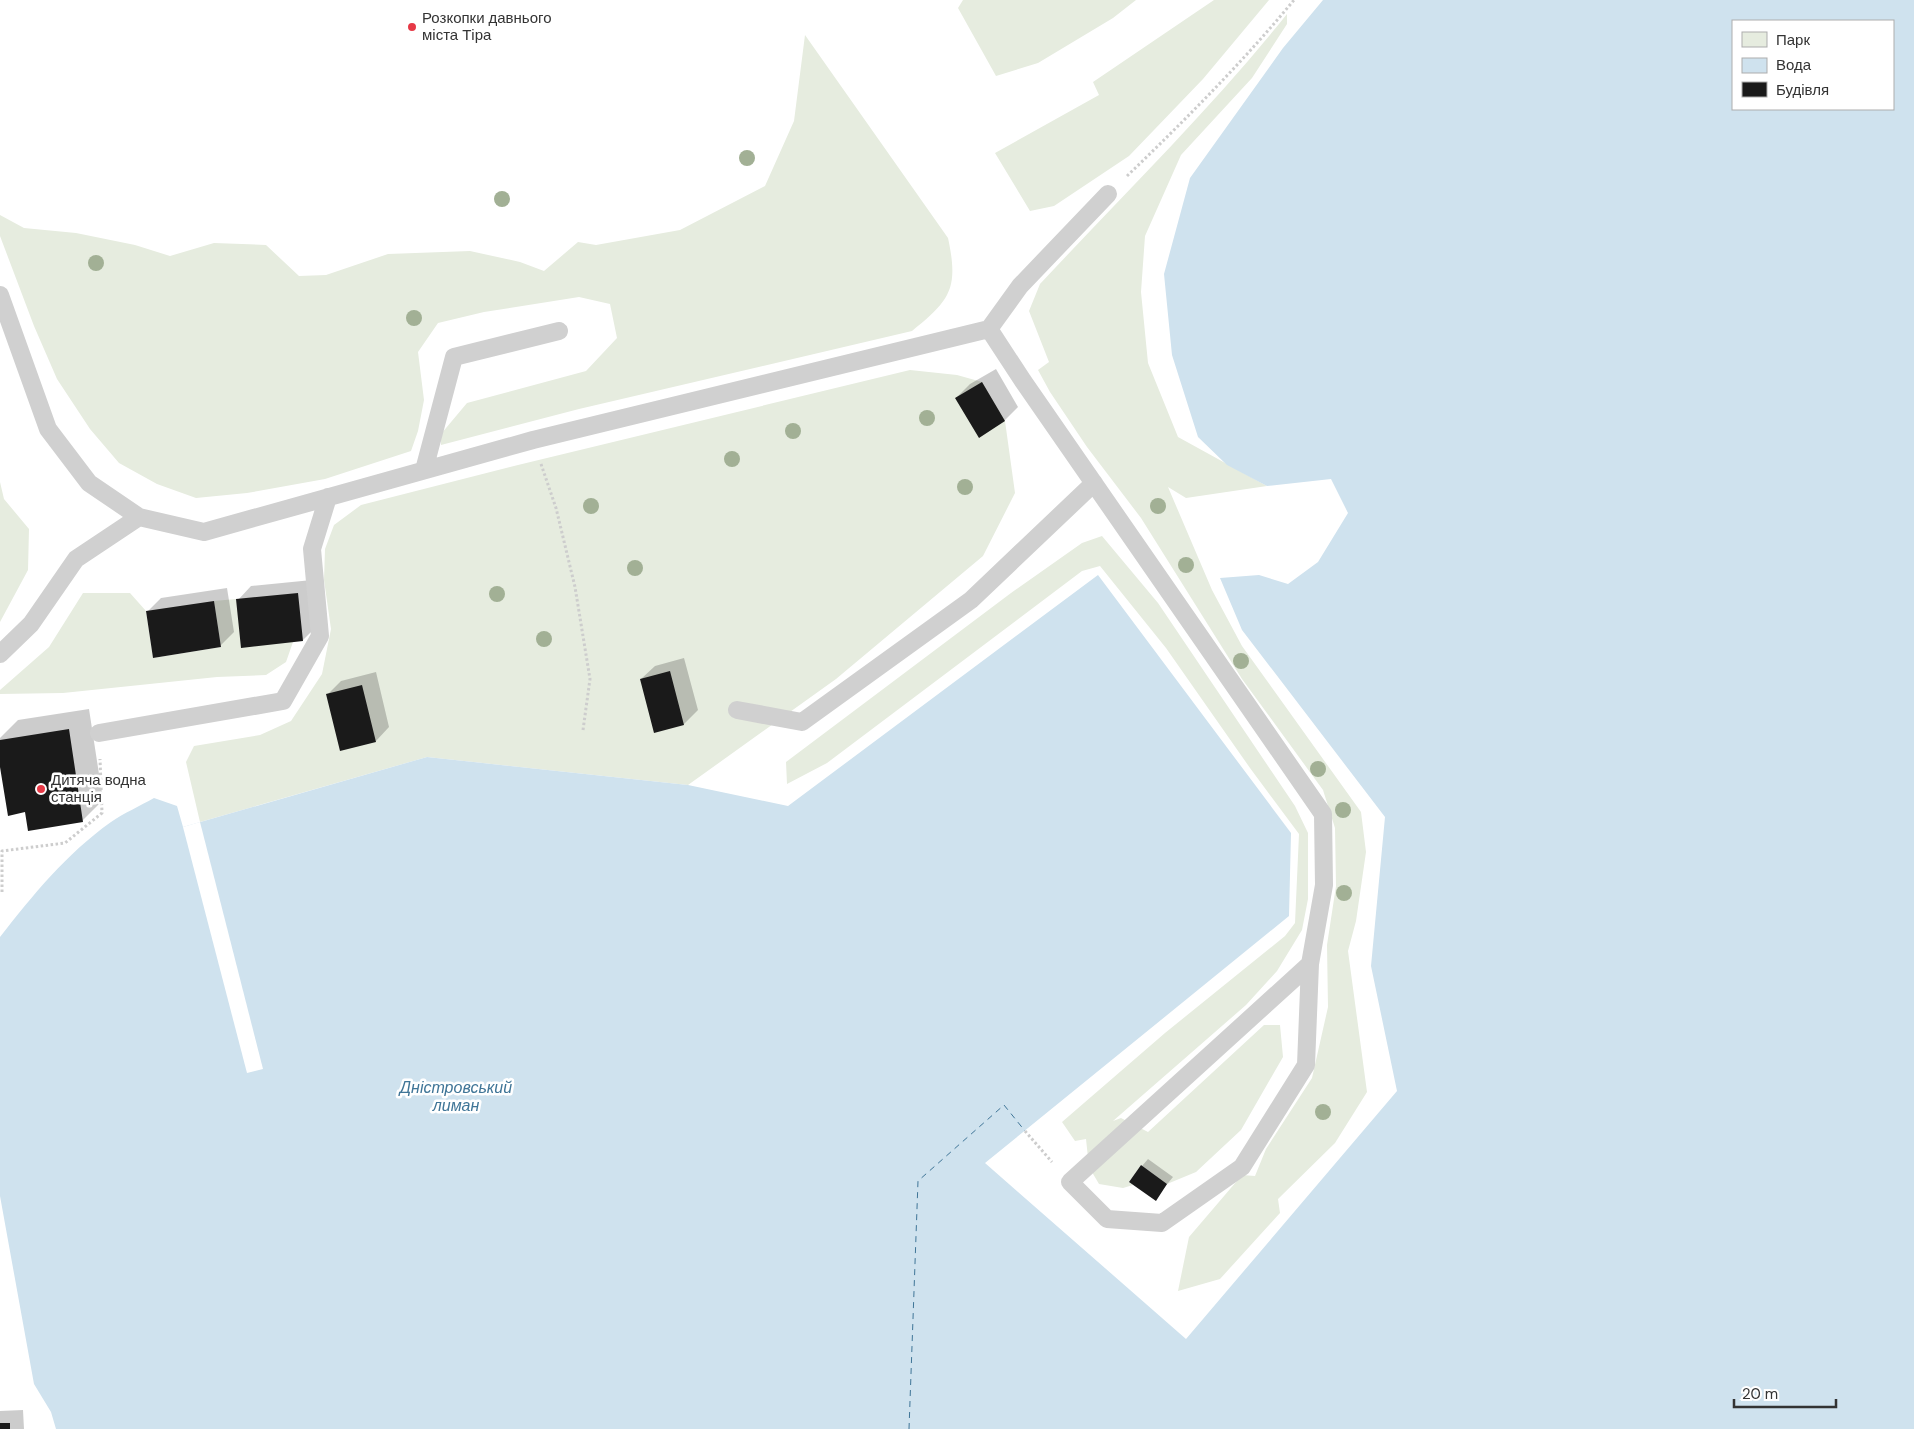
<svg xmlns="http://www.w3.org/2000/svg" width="1914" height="1429" font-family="'DM Sans',sans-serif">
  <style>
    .green { fill: #e6ecdf }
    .water { fill: #cfe2ee; fill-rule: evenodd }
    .pier { fill: #fff }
    .shadow { fill: #0003 }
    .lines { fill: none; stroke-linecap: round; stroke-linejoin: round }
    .ferry { stroke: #3f7597; stroke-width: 1; stroke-dasharray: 6 5; stroke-linecap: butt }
    .building { fill: #1a1a1a }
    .path { stroke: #cdcdcd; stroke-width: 3; stroke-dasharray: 2.5 2.5; stroke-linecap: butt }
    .lane { stroke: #d0d0d0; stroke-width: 18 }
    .tree { fill: #a2b095 }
    .poi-dot { fill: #e63946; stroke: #fff; stroke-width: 2 }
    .labels { text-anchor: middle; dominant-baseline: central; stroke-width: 5; stroke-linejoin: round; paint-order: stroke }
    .poi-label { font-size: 15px; fill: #333; stroke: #fff; text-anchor: start }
    .water-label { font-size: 16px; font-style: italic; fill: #3f7597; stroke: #fff }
  </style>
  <rect width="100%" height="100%" fill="#fff"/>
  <path class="green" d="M 963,0 L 1136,0 L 1113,18 L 1038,63 L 996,76 L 958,8 Z
    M 1214,0 L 1269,0 L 1203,79 L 1129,156 L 1054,206 L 1030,211 L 995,153 L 1099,95 L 1093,82 Z
    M 1287,14 L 1287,24 L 1252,78 L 1181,155 L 1145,236 L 1141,292 L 1148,363 L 1178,437 L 1267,486 L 1186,498 L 1168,487 L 1212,590 L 1242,646 L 1361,812 L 1366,852 L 1356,921 L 1348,951 L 1367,1092 L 1335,1143 L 1278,1199 L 1280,1213 L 1220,1279 L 1178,1291 L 1189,1237 L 1242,1175 L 1255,1176 L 1266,1149 L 1312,1078 L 1328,1007 L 1327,945 L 1336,886 L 1335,828 L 1323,790 L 1242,679 L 1141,518 L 1087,447 L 1050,392 L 1038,370 L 1049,362 L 1029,311 L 1040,284 C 1123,195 1211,109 1287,14 Z
    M 805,35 L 948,238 C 959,289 950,300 912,331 L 579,409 L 441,445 L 441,434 L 467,403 L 586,371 L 617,338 L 610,304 L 579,297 L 484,312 L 438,323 L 418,352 L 424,400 L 418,431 L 411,451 L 325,479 L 247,493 L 196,498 L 157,484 L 119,463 L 90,429 L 57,379 L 34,326 L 0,236 L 0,215 L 24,228 L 76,233 L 135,245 L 170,256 L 214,243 L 266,245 L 299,276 L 326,275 L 388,254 L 470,251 L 520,262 L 544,271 L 578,242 L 596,245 L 680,230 L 765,186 L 794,121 Z
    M 910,370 L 957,375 L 982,382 L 1005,421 L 1015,493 L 983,556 L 836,679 L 688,785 L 427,757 L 200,822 L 186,762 L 194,746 L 260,735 L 291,721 L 322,674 L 331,629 L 324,580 L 325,549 L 334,525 L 361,505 L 518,465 Z
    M 0,482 L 4,499 L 29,529 L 28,570 L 0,622 Z
    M 1102,536 L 1158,603 L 1295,806 L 1308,833 L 1308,899 L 1302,930 L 1277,971 L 1246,1005 L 1113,1121 L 1121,1118 L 1148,1132 L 1264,1025 L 1280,1025 L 1283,1057 L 1241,1130 L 1196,1172 L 1167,1184 L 1141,1165 L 1129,1182 L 1133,1185 L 1123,1188 L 1099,1184 L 1089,1167 L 1086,1139 L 1075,1141 L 1062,1122 L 1165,1033 L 1285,936 L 1295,923 L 1299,834 L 1250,768 L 1166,648 L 1100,566 L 1082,571 L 827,763 L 787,784 L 786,762 L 1011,593 L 1082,543 Z
    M 83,593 L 130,593 L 146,611 L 153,658 L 221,647 L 214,601 L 236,599 L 293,642 L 286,662 L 266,675 L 217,677 L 63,693 L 0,694 L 0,690 L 49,647 Z"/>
  <path class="water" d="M 1323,0 L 1914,0 L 1914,1429 L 56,1429 L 51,1412 L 34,1384 L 0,1196 L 0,937 C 33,895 66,854 111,822 C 124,813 140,806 154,798 L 177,806 L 183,827 L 427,757 L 688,785 L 788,806 L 1098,575 L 1291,833 L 1289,916 L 985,1163 L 1186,1339 L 1397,1091 L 1371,966 L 1385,817 L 1242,630 L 1220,578 L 1259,575 L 1288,584 L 1318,562 L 1348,513 L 1331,479 L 1267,486 L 1227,465 L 1198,437 L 1172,355 L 1164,274 L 1190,178 L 1283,48 ZM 1733,21 L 1893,21 L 1893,109 L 1733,109 Z"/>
  <path class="pier" d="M 200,822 L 263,1069 L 247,1073 L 183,827 Z"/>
  <path class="shadow" d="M 996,369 L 1018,407 L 1005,420 L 979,436 L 956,398 L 970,384 Z
    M 312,580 L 317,626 L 303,640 L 238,600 L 251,586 Z
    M 227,588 L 234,632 L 220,646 L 147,612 L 161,598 Z
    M 684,658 L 698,710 L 684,724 L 655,731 L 641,679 L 655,666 Z
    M 376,672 L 389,727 L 376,741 L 327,695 L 341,681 Z
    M 89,709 L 103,800 L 82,821 L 26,811 L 0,758 L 0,738 L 18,720 Z
    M 1148,1159 L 1173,1177 L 1155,1199 L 1142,1166 Z
    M 23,1410 L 24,1429 L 0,1429 L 0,1411 Z"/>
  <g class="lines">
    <path class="ferry" d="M 909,1429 L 918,1181 L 1004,1105 L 1025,1131"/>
  </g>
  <path class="building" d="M 982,382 L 1005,421 L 979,438 L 955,398 Z
    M 298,593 L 303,641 L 241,648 L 236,599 Z
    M 214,601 L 221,647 L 153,658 L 146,611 Z
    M 670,671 L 684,725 L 654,733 L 640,679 Z
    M 362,685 L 376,742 L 340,751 L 326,694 Z
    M 69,729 L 83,822 L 28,831 L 25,812 L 8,816 L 0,767 L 0,740 Z
    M 1141,1165 L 1167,1184 L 1156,1201 L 1129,1182 Z
    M 0,1423 L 10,1423 L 10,1429 L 0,1429 Z"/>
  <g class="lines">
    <path class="path" d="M 1127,176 C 1185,120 1242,63 1294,0
      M 541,464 L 556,508 L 575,587 L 590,679 L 583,730
      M 2,892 L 2,851 L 65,843 L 102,813 L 100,759
      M 1025,1131 L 1052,1162"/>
    <path class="lane" d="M 0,295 L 48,429 L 89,483 L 139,517 L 204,532 L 533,440 L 989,329 L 1020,286 L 1108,194
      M 989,329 L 1023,381 L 1323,814 L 1324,885 L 1310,964 L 1306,1065 L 1242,1167 L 1162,1223 L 1107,1219 L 1070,1182 L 1310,964
      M 424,470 L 454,357 L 559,331
      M 0,654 L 31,624 L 76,559 L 139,517
      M 737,710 L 802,722 L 971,600 L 1094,483
      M 99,733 L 283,701 L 320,636 L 312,549 L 328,497"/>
  </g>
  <g class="tree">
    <circle cx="747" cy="158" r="8"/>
    <circle cx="502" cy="199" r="8"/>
    <circle cx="96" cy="263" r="8"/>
    <circle cx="414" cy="318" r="8"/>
    <circle cx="927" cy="418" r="8"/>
    <circle cx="793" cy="431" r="8"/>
    <circle cx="732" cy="459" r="8"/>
    <circle cx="965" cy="487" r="8"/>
    <circle cx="591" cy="506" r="8"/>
    <circle cx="1158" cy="506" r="8"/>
    <circle cx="1186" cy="565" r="8"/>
    <circle cx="635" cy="568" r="8"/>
    <circle cx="497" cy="594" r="8"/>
    <circle cx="544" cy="639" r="8"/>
    <circle cx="1241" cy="661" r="8"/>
    <circle cx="1318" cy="769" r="8"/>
    <circle cx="1343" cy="810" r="8"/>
    <circle cx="1344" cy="893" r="8"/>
    <circle cx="1323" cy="1112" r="8"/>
  </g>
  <g class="poi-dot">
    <circle cx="412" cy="27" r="5"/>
    <circle cx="41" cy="789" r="5"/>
  </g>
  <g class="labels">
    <g class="poi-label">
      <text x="422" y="18">Розкопки давнього<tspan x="422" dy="17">міста Тіра</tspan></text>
      <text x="51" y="780">Дитяча водна<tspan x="51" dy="17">станція</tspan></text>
    </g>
    <g class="water-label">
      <text x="456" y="1087">Дністровський<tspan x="456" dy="18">лиман</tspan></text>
    </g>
  </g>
  <rect x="1732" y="20" width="162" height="90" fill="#ffffff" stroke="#adadad"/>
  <rect x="1742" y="32" width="25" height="15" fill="#e6ecdf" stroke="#adadad"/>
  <text x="1776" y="45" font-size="15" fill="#333333">Парк</text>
  <rect x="1742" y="58" width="25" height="15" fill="#cfe2ee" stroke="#adadad"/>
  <text x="1776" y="70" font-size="15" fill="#333333">Вода</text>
  <rect x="1742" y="82" width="25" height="15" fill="#1a1a1a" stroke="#adadad"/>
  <text x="1776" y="95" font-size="15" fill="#333333">Будівля</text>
  <path d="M1734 1399v8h102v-8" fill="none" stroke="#333333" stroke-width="2.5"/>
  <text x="1742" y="1399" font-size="15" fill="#333333" stroke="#ffffff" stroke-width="4" paint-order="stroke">20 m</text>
</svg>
